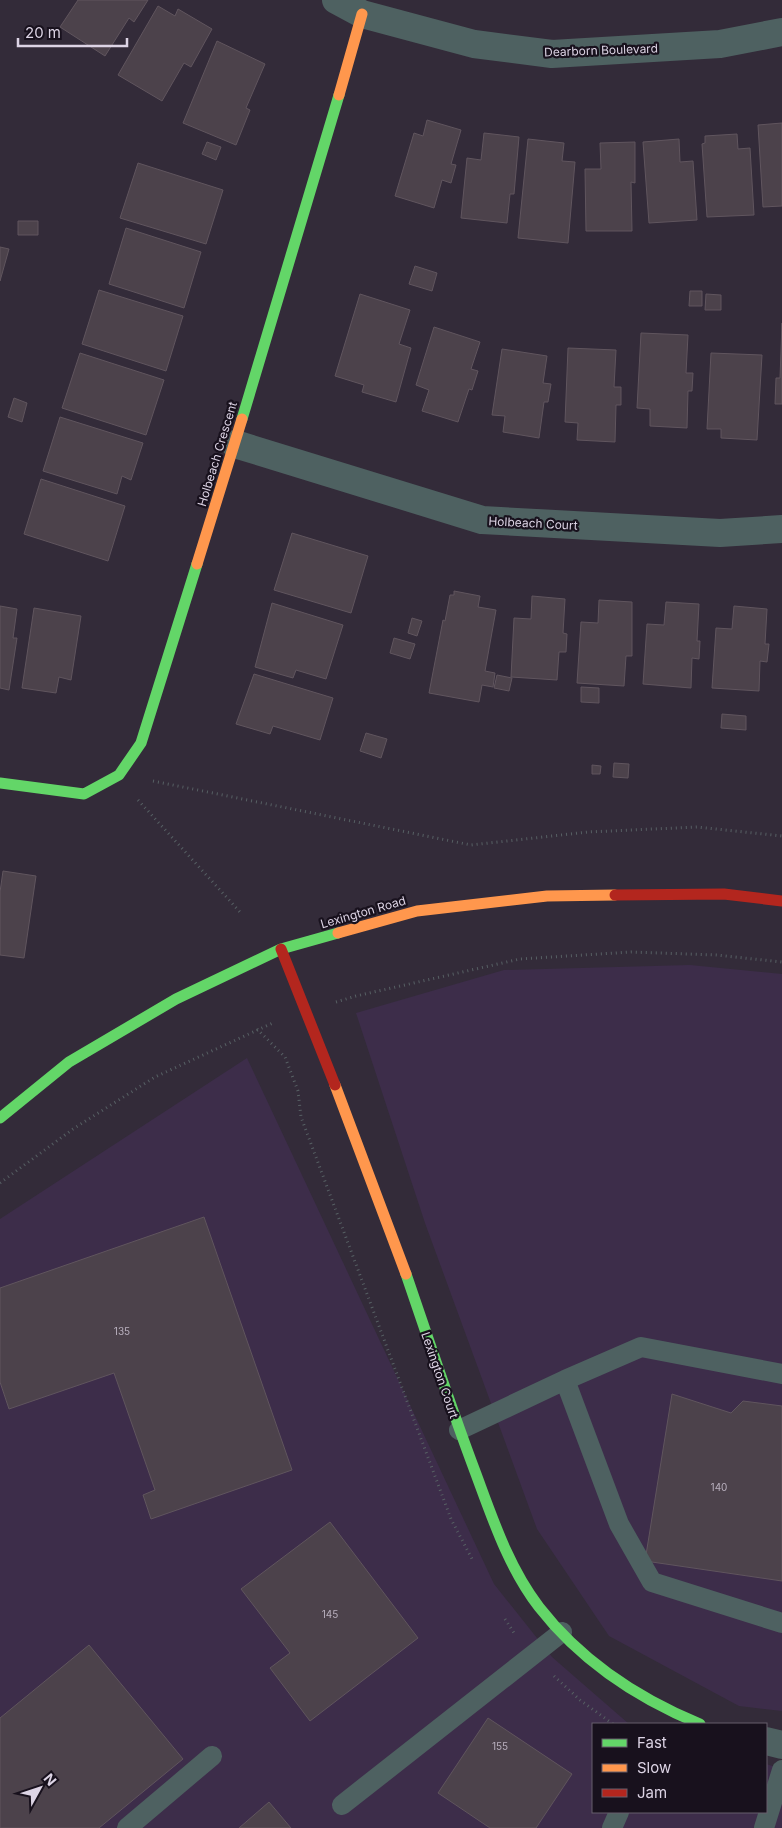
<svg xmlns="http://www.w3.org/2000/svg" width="782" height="1828" font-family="Inter,sans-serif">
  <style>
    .built { fill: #3d2d4a }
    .building { fill: #4c424b; stroke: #60555e }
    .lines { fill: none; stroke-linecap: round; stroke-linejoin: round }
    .path { stroke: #576064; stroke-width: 3; stroke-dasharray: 1 4; stroke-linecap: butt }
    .lane { stroke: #4e6161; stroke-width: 20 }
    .street { stroke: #4e6161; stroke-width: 28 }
    .fast { stroke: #63d668; stroke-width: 11 }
    .slow { stroke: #ff974d; stroke-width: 11 }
    .jam { stroke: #b3261e; stroke-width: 11 }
    .labels { text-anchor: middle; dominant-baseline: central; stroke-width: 4.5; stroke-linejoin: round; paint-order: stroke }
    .number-label { font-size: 10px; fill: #b9b0be }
    .street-label { font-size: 12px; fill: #ddd4e5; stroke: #18111d }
  </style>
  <rect width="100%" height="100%" fill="#332b39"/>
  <path class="built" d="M 690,965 L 782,974 L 782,1711 L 739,1706 L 609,1636 L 537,1529 L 425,1223 L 356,1013 L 504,970 Z
    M 247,1058 L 494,1584 L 552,1657 L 629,1724 L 593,1724 L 593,1812 L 766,1812 L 766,1764 L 782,1769 L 782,1828 L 0,1828 L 0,1219 Z"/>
  <path class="building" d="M 78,0 L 148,0 L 134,22 L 129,18 L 105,56 L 60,27 Z
    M 158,6 L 175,16 L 178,9 L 212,29 L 191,67 L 184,63 L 162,101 L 118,75 Z
    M 217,41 L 265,64 L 246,108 L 250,110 L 236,145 L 183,123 Z
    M 427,120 L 461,130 L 451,164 L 456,165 L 451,183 L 442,180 L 434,208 L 395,196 L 414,133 L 423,136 Z
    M 782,123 L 782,206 L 763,207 L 758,125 Z
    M 484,133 L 519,137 L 514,194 L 510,194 L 507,223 L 461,218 L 467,158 L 481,160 Z
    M 737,134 L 738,149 L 750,148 L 754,215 L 707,217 L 702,144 L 705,143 L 705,136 Z
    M 528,139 L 564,143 L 562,161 L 575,162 L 568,243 L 518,238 Z
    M 679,139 L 680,162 L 693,161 L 697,220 L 649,223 L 643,142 Z
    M 207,142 L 221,147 L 216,160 L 202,154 Z
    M 635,142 L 635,183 L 631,182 L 632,231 L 586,231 L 585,169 L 601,169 L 600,143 Z
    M 138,163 L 223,190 L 206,244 L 120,218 Z
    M 18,221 L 38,221 L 38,235 L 18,235 Z
    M 126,228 L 201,252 L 184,308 L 109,284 Z
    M 0,247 L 9,249 L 0,281 Z
    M 415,266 L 437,273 L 432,291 L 409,284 Z
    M 99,290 L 183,316 L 166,371 L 82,344 Z
    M 690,291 L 702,291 L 702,306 L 689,306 Z
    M 360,294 L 410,310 L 399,344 L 411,348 L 396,402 L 362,392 L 364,385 L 335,376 Z
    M 706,294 L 721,295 L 721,310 L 705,310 Z
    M 782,323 L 782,404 L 775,404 L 776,378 L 780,378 Z
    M 434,327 L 480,342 L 471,369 L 478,371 L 472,390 L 469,389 L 458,422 L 422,411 L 429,390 L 416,385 Z
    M 641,333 L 688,335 L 686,373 L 693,373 L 692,391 L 688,391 L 687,428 L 650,426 L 650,409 L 637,408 Z
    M 568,348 L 616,350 L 614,387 L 621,387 L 621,405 L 616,405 L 615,442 L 577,440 L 578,423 L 565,422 Z
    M 502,349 L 547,356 L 543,383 L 551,384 L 548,402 L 544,402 L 539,438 L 503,432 L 505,416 L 492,415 Z
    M 80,353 L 164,380 L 146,435 L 62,408 Z
    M 711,353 L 762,355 L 757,440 L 721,438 L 721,429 L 707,429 Z
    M 14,398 L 27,403 L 22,422 L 8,417 Z
    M 60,417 L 143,443 L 131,480 L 122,476 L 117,494 L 43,471 Z
    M 41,479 L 125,506 L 108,561 L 24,534 Z
    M 292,533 L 368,556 L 351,613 L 274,590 Z
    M 454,591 L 480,596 L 478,607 L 496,610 L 485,671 L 495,673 L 493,687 L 482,685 L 479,702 L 429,693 L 443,620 L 445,621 L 450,595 L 454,595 Z
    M 532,596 L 565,599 L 563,633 L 567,634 L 566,652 L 559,652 L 557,680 L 511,677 L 514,618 L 531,619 Z
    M 599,600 L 632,602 L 632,656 L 626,656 L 624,686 L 577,683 L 581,622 L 598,623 Z
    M 666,602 L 699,604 L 697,641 L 700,641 L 699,659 L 692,658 L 691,688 L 643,684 L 647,624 L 664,625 Z
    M 272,603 L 343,625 L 326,679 L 296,670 L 293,678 L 255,667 Z
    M 0,606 L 17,609 L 13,638 L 17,638 L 9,690 L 0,688 Z
    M 734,606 L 767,609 L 765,644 L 769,644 L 767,662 L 760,661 L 759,691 L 712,688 L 716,628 L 732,629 Z
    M 34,608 L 81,616 L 71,680 L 59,677 L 56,693 L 22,688 Z
    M 412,618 L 422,621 L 417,636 L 408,633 Z
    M 394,638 L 415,644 L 410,659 L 390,653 Z
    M 254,674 L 333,698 L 320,740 L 273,726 L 270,734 L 236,724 Z
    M 497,675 L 512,678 L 509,691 L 494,688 Z
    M 581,687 L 599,688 L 599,703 L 581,702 Z
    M 722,714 L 746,716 L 746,730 L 721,728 Z
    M 366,733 L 387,739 L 381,758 L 360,751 Z
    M 614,763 L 629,764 L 628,778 L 613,777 Z
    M 592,765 L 601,766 L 600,774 L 592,774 Z
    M 3,871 L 36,876 L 24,958 L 0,955 L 0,892 Z
    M 204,1217 L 292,1470 L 151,1519 L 143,1495 L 155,1490 L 114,1373 L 9,1409 L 0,1382 L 0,1288 Z
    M 672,1394 L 731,1413 L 743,1401 L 782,1406 L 782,1581 L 645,1561 Z
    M 330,1522 L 418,1638 L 310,1721 L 270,1668 L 290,1653 L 241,1589 Z
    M 89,1645 L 183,1759 L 99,1828 L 0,1828 L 0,1718 Z
    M 488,1718 L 572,1774 L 536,1828 L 490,1828 L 438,1793 Z
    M 269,1802 L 291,1828 L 239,1828 Z"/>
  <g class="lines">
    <path class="path" d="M 153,781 L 471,845 L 588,832 L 697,827 L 782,836
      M 138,800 L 240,912
      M 336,1002 L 356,996 L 520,959 L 631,952 L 716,955 L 782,962
      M 257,1029 L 285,1057 L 298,1091 L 301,1117 L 451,1519 L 472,1559
      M 0,1183 L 73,1129 L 155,1077 L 275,1022
      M 505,1619 L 514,1633
      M 554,1676 L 580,1700 L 613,1724"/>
    <path class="lane" d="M 565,1380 L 641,1347 L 782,1374
      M 459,1430 L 565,1380 L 619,1524 L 652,1582 L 782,1623
      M 342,1805 L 562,1632
      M 127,1828 L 212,1756
      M 612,1828 L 619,1812
      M 764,1828 L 782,1770"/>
    <path class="street" d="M 336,0 L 362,14 L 474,44 L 552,54 L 720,44 L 782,32
      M 235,444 L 482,520 L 720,533 L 782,529
      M 766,1741 L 782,1745"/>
    <path class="fast" d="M 242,419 L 339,95
      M 0,783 L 84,794 L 119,775 L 141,743 L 197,564
      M 0,1118 L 69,1062 L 176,999 L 281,949 L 338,933
      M 406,1274 C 429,1341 451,1408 476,1474 C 493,1520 509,1568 539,1607 C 581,1661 637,1698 700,1724"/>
    <path class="slow" d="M 339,95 L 362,14
      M 197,564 L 242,419
      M 338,933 L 417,911 L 547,896 L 615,895
      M 335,1085 L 406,1274"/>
    <path class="jam" d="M 615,895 L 724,894 L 782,901
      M 281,949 L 335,1085"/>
  </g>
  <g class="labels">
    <g class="number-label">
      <text x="122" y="1331">135</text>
      <text x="719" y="1487">140</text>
      <text x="330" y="1614">145</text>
      <text x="500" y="1746">155</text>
    </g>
    <g class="street-label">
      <text transform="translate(601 50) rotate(-2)">Dearborn Boulevard</text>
      <text transform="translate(217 454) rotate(-73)">Holbeach Crescent</text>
      <text transform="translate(533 523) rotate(3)">Holbeach Court</text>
      <text transform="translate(363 912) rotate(-16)">Lexington Road</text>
      <text transform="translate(440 1375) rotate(71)">Lexington Court</text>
    </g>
  </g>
  <rect x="592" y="1723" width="175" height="90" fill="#18111d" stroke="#675f6d"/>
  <rect x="602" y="1739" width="25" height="8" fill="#63d668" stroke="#675f6d"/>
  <text x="637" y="1748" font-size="15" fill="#ddd4e5">Fast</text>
  <rect x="602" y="1764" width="25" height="8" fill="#ff974d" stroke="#675f6d"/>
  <text x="637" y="1773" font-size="15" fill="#ddd4e5">Slow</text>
  <rect x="602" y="1789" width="25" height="8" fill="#b3261e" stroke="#675f6d"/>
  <text x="637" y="1798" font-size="15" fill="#ddd4e5">Jam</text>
  <g transform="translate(40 1788) rotate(50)" stroke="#18111d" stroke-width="4" paint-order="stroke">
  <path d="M0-4L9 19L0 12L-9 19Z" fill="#ddd4e5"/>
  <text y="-8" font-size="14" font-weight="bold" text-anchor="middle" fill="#ddd4e5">N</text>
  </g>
  <path d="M18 38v8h109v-8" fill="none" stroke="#ddd4e5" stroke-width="2.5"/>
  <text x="25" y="38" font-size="15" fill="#ddd4e5" stroke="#18111d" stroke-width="4" paint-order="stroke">20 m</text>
</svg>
